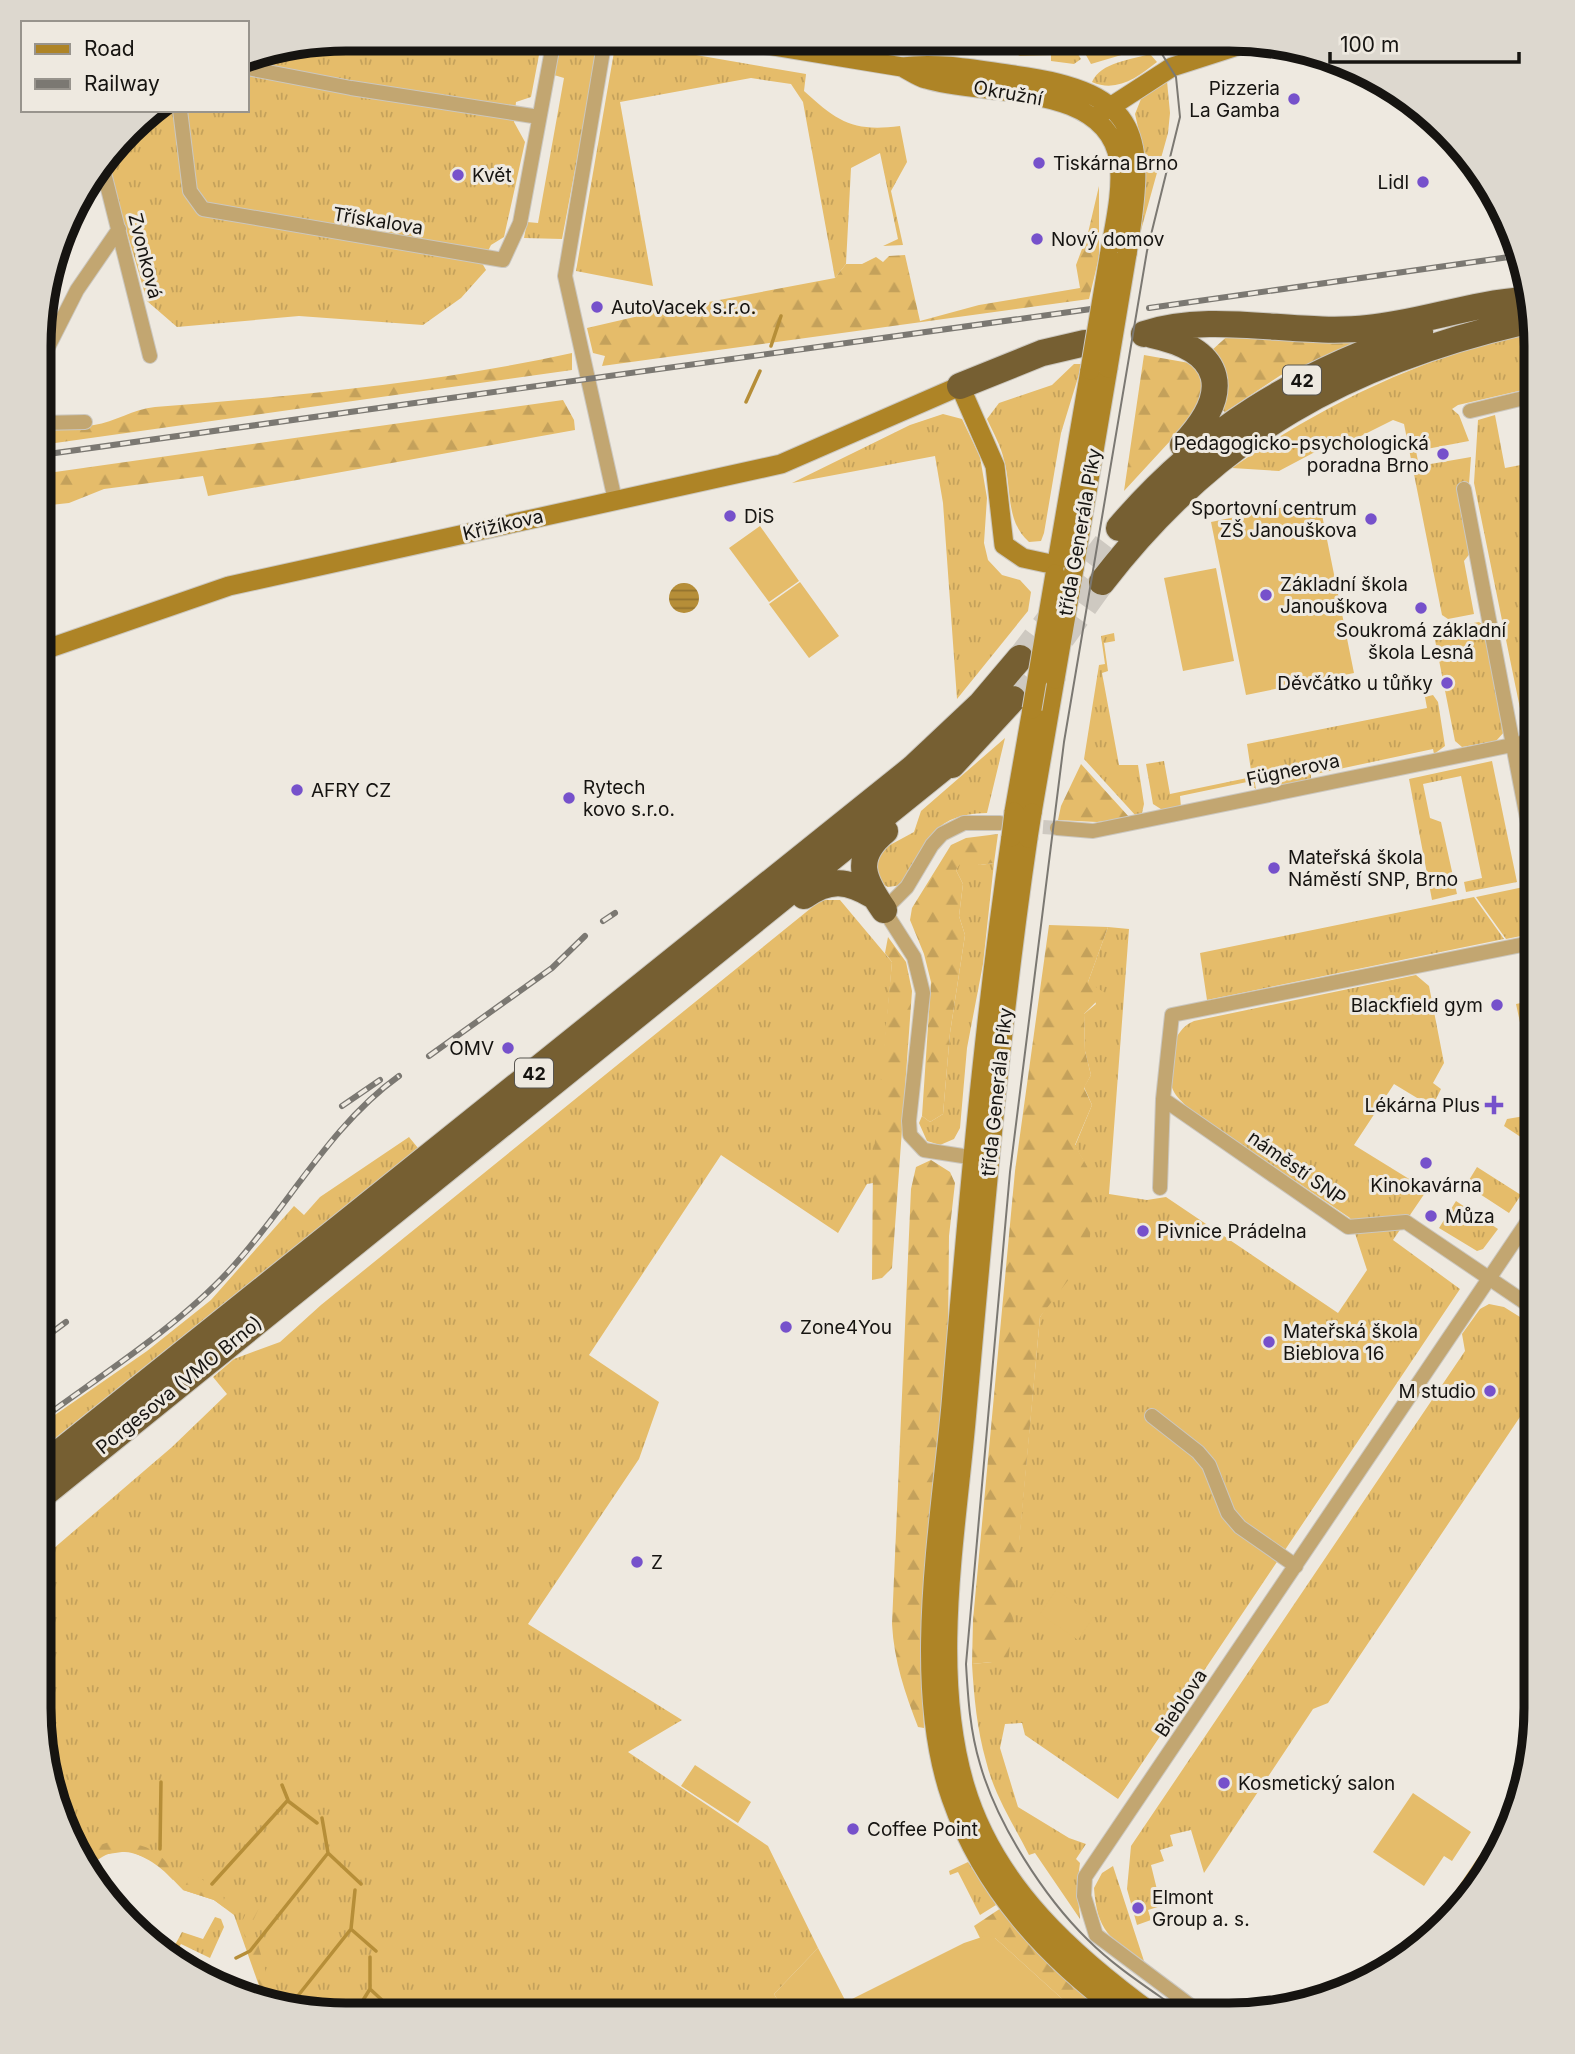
<svg xmlns="http://www.w3.org/2000/svg" width="1575" height="2054" font-family="Inter,sans-serif">
  <style>
    .grass { fill: url(#grass-tufts) }
    .forest { fill: url(#forest-firs) }
    .garden { fill: #e5bc6a }
    .water { fill: url(#water-rules) }
    .lines { fill: none; stroke-linecap: round; stroke-linejoin: round }
    .stream { stroke: #b68e38; stroke-width: 3.5 }
    .street-tunnel { stroke: #cec9c1; stroke-width: 14; stroke-dasharray: 14 7; stroke-linecap: butt }
    .highway-tunnel { stroke: #cec9c1; stroke-width: 26; stroke-dasharray: 26 13; stroke-linecap: butt }
    .street-casing { stroke: #cbc7bf; stroke-width: 16 }
    .secondary-casing { stroke: #cbc7bf; stroke-width: 21 }
    .highway-casing { stroke: #cbc7bf; stroke-width: 28 }
    .street { stroke: #c2a671; stroke-width: 14 }
    .secondary { stroke: #ae8426; stroke-width: 19 }
    .highway { stroke: #765f32; stroke-width: 26 }
    .tram { stroke: #7b7872; stroke-width: 2 }
    .rail-casing { stroke: #7b7872; stroke-width: 6 }
    .rail { stroke: #eee9e0; stroke-width: 3.5; stroke-dasharray: 10; stroke-linecap: butt }
    .secondary-bridge-casing { stroke: #cbc7bf; stroke-width: 21; stroke-linecap: butt }
    .secondary-bridge { stroke: #ae8426; stroke-width: 19 }
    .poi-dot { fill: #7651cb; stroke: #eee9e0; stroke-width: 2.5 }
    .labels { text-anchor: middle; dominant-baseline: central; stroke-width: 6; stroke-linejoin: round; paint-order: stroke }
    .shield { fill: #eee9e0; stroke: #57544f; stroke-width: 2 }
    .shield-label { font-size: 18px; font-weight: bold; fill: #161411 }
    .poi-label { font-size: 19px; fill: #161411; stroke: #eee9e0; text-anchor: start }
    .street-label { font-size: 19px; fill: #161411; stroke: #eee9e0 }
    .rim { fill: none; stroke: #161411; stroke-width: 9 }
  </style>
  <defs>
    <pattern id="grass-tufts" width="24" height="20" patternUnits="userSpaceOnUse" patternTransform="scale(1.75)"><rect width="24" height="20" fill="#e5bc6a"/><path d="M3 7l-1-3M5 7V3M7 7l1-3M15 17l-1-3M17 17v-4M19 17l1-3" fill="none" stroke="#c4a15b"/></pattern>
    <pattern id="forest-firs" width="22" height="20" patternUnits="userSpaceOnUse" patternTransform="scale(1.75)"><rect width="22" height="20" fill="#e5bc6a"/><path d="M5 1l3.5 6h-7zM16 11l3.5 6h-7z" fill="#c4a15b"/></pattern>
    <pattern id="water-rules" width="6" height="5" patternUnits="userSpaceOnUse" patternTransform="scale(1.75)"><rect width="6" height="5" fill="#b68e38"/><path d="M0 2.5h6" fill="none" stroke="#93732e"/></pattern>
  </defs>
  <rect width="100%" height="100%" fill="#eee9e0"/>
  <path class="grass" d="M 345,39 L 542,39 L 531,97 L 516,102 L 514,122 L 525,142 L 504,237 L 491,245 L 482,263 L 486,270 L 461,298 L 423,325 L 299,316 L 177,327 L 147,301 L 106,160 L 143,114 L 151,110 L 247,110 L 247,55 Z
    M 595,39 L 597,53 L 562,239 L 524,238 L 527,222 L 538,223 L 564,78 L 554,75 L 561,40 Z
    M 903,40 L 979,40 L 969,52 Z
    M 990,40 L 1029,40 L 1006,51 L 989,54 L 984,50 Z
    M 1046,41 L 1070,41 L 1081,59 L 1074,64 L 1051,61 L 1051,55 L 1018,56 Z
    M 1078,41 L 1138,41 L 1145,48 L 1091,64 Z
    M 621,42 L 806,74 L 804,91 C 838,122 853,132 900,126 L 907,162 L 891,191 L 903,245 L 883,246 L 898,239 L 880,153 L 851,168 L 846,264 L 835,278 L 803,102 L 791,84 L 751,78 L 620,102 L 653,286 L 576,271 L 614,52 Z
    M 1150,54 L 1157,62 C 1138,77 1117,93 1092,82 C 1101,62 1131,60 1150,54 Z
    M 1167,81 L 1170,113 L 1168,133 L 1135,252 L 1146,178 L 1143,149 L 1135,114 L 1141,99 Z
    M 1534,333 L 1536,387 L 1458,405 L 1452,409 L 1459,415 L 1469,441 L 1416,451 L 1419,466 L 1471,457 L 1469,484 L 1459,486 L 1471,552 L 1464,561 L 1474,614 L 1448,619 L 1442,615 L 1404,424 L 1393,420 L 1333,450 L 1330,444 L 1279,471 L 1232,468 C 1324,404 1424,355 1534,333 Z
    M 1074,364 L 1081,364 L 1080,371 L 1061,433 L 1044,533 L 1041,541 L 1029,542 C 1005,521 1012,488 1004,460 C 1001,446 993,432 987,419 L 999,403 L 1052,385 Z
    M 943,414 L 962,419 L 980,457 L 987,498 L 984,543 L 988,560 L 1002,575 L 1020,580 L 1031,592 L 1028,611 L 957,699 L 943,503 L 935,456 L 792,483 L 910,425 Z
    M 1495,415 L 1505,468 L 1536,462 L 1536,729 L 1527,728 L 1523,723 L 1474,483 L 1478,420 Z
    M 1479,622 L 1486,627 L 1505,731 L 1496,741 L 1462,747 L 1455,741 L 1434,635 L 1445,628 Z
    M 1114,633 L 1115,641 L 1104,643 L 1108,671 L 1102,673 L 1119,765 L 1138,765 L 1144,804 L 1142,813 L 1136,816 L 1084,759 L 1099,665 L 1105,664 L 1101,636 Z
    M 1433,695 L 1438,702 L 1445,746 L 1434,754 L 1433,749 L 1311,775 L 1311,780 L 1279,787 L 1276,774 L 1254,778 L 1256,789 L 1247,782 L 1180,796 L 1181,807 L 1164,811 L 1153,804 L 1146,764 L 1164,761 L 1170,794 L 1252,777 L 1247,744 L 1427,708 L 1425,697 Z
    M 1005,738 L 987,813 C 929,814 929,844 902,885 L 888,887 L 876,881 L 877,852 L 914,832 L 921,811 Z
    M 1492,761 L 1517,882 L 1466,892 L 1464,882 L 1482,878 L 1461,776 L 1423,784 L 1430,818 L 1441,822 L 1457,894 L 1432,900 L 1409,779 Z
    M 971,861 L 980,865 L 994,863 L 983,964 L 967,1048 L 960,1128 L 954,1139 L 940,1145 L 927,1141 L 919,1123 L 922,1116 L 930,1122 L 943,1114 L 950,1033 L 965,935 L 959,916 L 963,884 L 956,870 L 960,862 Z
    M 1528,886 L 1535,920 L 1534,928 L 1526,935 L 1506,939 L 1476,897 Z
    M 1474,897 L 1504,939 L 1207,1000 L 1200,953 Z
    M 821,900 L 840,900 L 892,962 L 873,1183 L 867,1184 L 838,1233 L 721,1155 L 589,1355 L 659,1402 L 639,1459 L 528,1624 L 682,1720 L 628,1752 L 768,1846 L 818,1948 L 774,1994 L 786,2014 L 306,2013 L 263,1997 L 234,1915 L 214,1900 L 183,1890 L 156,1862 L 129,1851 L 101,1855 L 87,1870 L 70,1845 L 39,1709 L 39,1561 L 172,1447 L 227,1394 L 213,1377 L 234,1359 L 280,1342 L 321,1305 Z
    M 1108,927 L 1129,929 L 1109,1194 L 1147,1200 L 1166,1197 L 1338,1313 L 1367,1270 L 1350,1218 L 1188,1108 C 1183,1102 1176,1097 1173,1090 C 1163,1068 1171,1030 1194,1021 L 1416,975 L 1429,986 L 1444,1063 L 1433,1083 L 1441,1089 L 1432,1107 L 1394,1084 L 1354,1145 L 1427,1190 L 1393,1240 L 1460,1289 L 1118,1799 L 1025,1735 L 1022,1723 L 1005,1724 L 1000,1748 L 1018,1807 L 1069,1838 L 1086,1844 L 1076,1859 L 1080,1863 L 1077,1886 L 1080,1919 L 1035,1853 L 1029,1855 C 1014,1825 994,1795 986,1761 C 977,1729 974,1697 972,1664 L 992,1662 L 1019,1541 L 1040,1317 L 1049,1303 L 1088,1169 L 1075,1146 L 1092,1105 L 1084,1087 L 1091,1075 L 1085,1051 L 1084,1014 L 1096,1004 L 1088,982 Z
    M 1531,1001 L 1536,1024 L 1521,1027 L 1516,1004 Z
    M 1536,1114 L 1536,1147 L 1504,1126 L 1507,1119 Z
    M 409,1137 L 418,1148 L 39,1451 L 39,1426 L 147,1351 L 211,1300 L 294,1206 L 304,1215 L 320,1197 Z
    M 1477,1167 L 1521,1195 L 1509,1213 L 1466,1185 Z
    M 1456,1201 L 1498,1229 L 1483,1249 L 1477,1251 L 1439,1228 Z
    M 1489,1304 L 1504,1307 L 1536,1327 L 1536,1393 L 1328,1703 L 1313,1709 L 1204,1873 L 1191,1830 L 1170,1835 L 1173,1846 L 1160,1850 L 1164,1861 L 1151,1865 L 1161,1906 L 1148,1910 L 1151,1920 L 1137,1925 L 1127,1889 L 1131,1846 L 1465,1351 L 1462,1334 L 1480,1309 Z
    M 968,1862 L 996,1905 L 980,1915 L 958,1872 L 950,1875 L 949,1871 Z
    M 1113,1866 L 1144,1961 C 1110,1939 1097,1931 1094,1888 L 1102,1873 Z
    M 215,1917 L 221,1919 L 224,1927 L 210,1958 L 181,1944 L 171,1960 L 168,1958 L 182,1932 L 203,1939 Z"/>
  <path class="forest" d="M 1099,186 L 1099,257 L 1089,299 L 602,366 L 605,356 L 593,353 L 587,328 L 656,312 L 835,278 L 846,264 L 862,264 L 876,257 L 883,262 L 889,256 L 905,255 L 920,321 L 979,305 L 1080,288 L 1076,265 L 1088,233 Z
    M 1232,332 L 1364,342 L 1281,375 L 1225,412 L 1222,410 L 1211,351 Z
    M 572,353 L 572,370 L 41,445 L 41,427 C 58,426 77,428 94,425 C 115,422 133,409 155,407 C 295,396 435,383 572,353 Z
    M 1144,355 L 1195,364 L 1205,390 L 1195,414 L 1124,491 Z
    M 563,400 L 574,420 L 575,430 L 208,496 L 203,476 L 104,489 L 69,503 L 41,506 L 41,474 Z
    M 1081,764 L 1130,818 L 1097,822 L 1058,820 L 1061,806 Z
    M 998,834 L 994,863 L 980,865 L 961,862 L 956,870 L 963,884 L 959,916 L 965,935 L 950,1033 L 943,1114 L 930,1122 L 922,1116 L 931,982 L 924,954 L 910,920 L 912,908 L 951,845 L 966,838 Z
    M 1049,925 L 1108,927 L 1088,982 L 1105,993 L 1084,1014 L 1085,1051 L 1091,1075 L 1084,1088 L 1092,1105 L 1075,1145 L 1088,1168 L 1094,1170 L 1089,1253 L 1040,1317 L 1008,1665 L 997,1667 L 992,1662 L 972,1664 L 973,1620 L 1015,1171 Z
    M 888,937 L 906,962 L 912,991 L 892,1268 L 882,1278 L 872,1280 L 873,1162 L 892,962 L 885,953 Z
    M 931,1160 L 950,1172 L 955,1183 L 949,1236 L 948,1334 L 921,1651 L 924,1728 L 918,1727 C 905,1693 894,1661 892,1624 L 911,1189 L 916,1167 Z
    M 112,1841 C 146,1844 157,1848 177,1875 L 173,1880 C 152,1857 118,1838 92,1865 L 97,1846 Z
    M 192,1873 L 223,1893 L 225,1908 L 214,1900 L 183,1890 Z
    M 251,1902 L 261,1904 L 252,1923 L 274,2001 L 263,1997 L 241,1924 Z
    M 1001,1908 L 1110,2015 L 1080,2015 L 995,1938 L 980,1938 L 974,1926 Z"/>
  <path class="garden" d="M 1319,500 L 1354,673 L 1246,695 L 1211,522 Z
    M 760,526 L 799,581 L 769,602 L 729,548 Z
    M 1216,568 L 1234,661 L 1183,671 L 1164,578 Z
    M 800,582 L 839,636 L 809,658 L 769,604 Z
    M 1056,1590 L 1094,1616 L 1078,1640 L 1040,1614 Z
    M 695,1765 L 751,1802 L 738,1823 L 681,1786 Z
    M 1523,1791 C 1514,1838 1484,1880 1453,1916 L 1454,1893 Z
    M 1413,1793 L 1471,1832 L 1452,1861 L 1444,1856 L 1424,1886 L 1373,1852 Z
    M 985,1936 L 995,1938 L 1080,2015 L 786,2014 L 774,1994 L 818,1948 L 846,2002 L 964,1943 Z"/>
  <path class="water" d="M669 598a15 15 0 1 1 30 0a15 15 0 1 1-30 0Z"/>
  <g class="lines">
    <path class="stream" d="M 771,346 L 781,316
      M 746,402 L 760,371
      M 288,1801 L 317,1823
      M 160,1849 L 161,1782
      M 328,1853 L 361,1884
      M 212,1884 L 288,1800 L 282,1785
      M 352,1930 L 376,1951
      M 236,1958 L 250,1951 L 328,1853 L 322,1818
      M 370,1989 L 396,2013
      M 289,2007 L 351,1929 L 355,1890
      M 355,2013 L 370,1989 L 370,1957"/>
    <path class="street-tunnel" d="M 1043,827 L 1057,828"/>
    <path class="highway-tunnel" d="M 1020,658 L 1109,540
      M 1013,699 L 1052,652 L 1102,582"/>
    <defs>
      <path id="street" d="M 605,39 L 565,276 L 615,500
        M 247,68 L 351,88 L 539,117
        M 180,110 L 190,191 L 203,209 L 503,260 L 520,223 L 554,39
        M 102,165 L 150,356
        M 41,361 L 77,290 L 119,229
        M 1470,411 L 1536,395
        M 41,423 L 85,422
        M 1464,489 L 1536,865
        M 1057,828 L 1093,831 L 1536,740
        M 1163,1099 L 1348,1227 L 1406,1222 L 1536,1310
        M 982,1159 L 924,1150 L 910,1135 L 909,1121 L 923,993 L 914,957 L 884,910 L 907,887 L 932,845 L 942,834 L 964,823 L 1000,823
        M 1160,1188 L 1163,1099 L 1172,1015 L 1536,942
        M 1152,1416 L 1198,1452 L 1209,1465 L 1228,1513 L 1240,1527 L 1296,1566
        M 1203,2015 L 1096,1935 L 1084,1896 L 1085,1877 L 1536,1209"/>
      <path id="secondary" d="M 737,40 L 902,67 C 910,71 918,77 926,79 C 983,97 1107,81 1119,161 C 1123,192 1114,226 1109,257
        M 902,67 C 940,62 977,70 1014,75 C 1145,92 1146,138 1127,254
        M 1101,113 L 1172,67 L 1253,41
        M 1055,574 L 1090,370
        M 41,651 L 229,586 L 781,464 L 960,386 L 995,466 L 1004,545 L 1023,558 L 1074,569 L 1108,368
        M 1014,812 L 1032,709
        M 1032,813 L 1055,679
        M 1011,837 C 983,1026 967,1215 951,1405 C 940,1526 911,1683 951,1798 C 983,1890 1047,1958 1124,2015
        M 1028,838 C 1000,1028 984,1219 967,1410 C 957,1531 930,1668 965,1786 C 995,1887 1074,1956 1155,2015"/>
      <path id="highway" d="M 1144,334 C 1215,311 1294,336 1368,328 C 1421,323 1472,303 1526,300
        M 1152,335 C 1226,351 1232,393 1183,445
        M 960,386 L 1042,353 L 1085,343
        M 1119,528 C 1203,429 1298,374 1420,332
        M 1102,582 C 1217,433 1348,361 1531,320
        M 952,765 L 1013,699
        M 804,896 C 830,878 847,880 874,896
        M 884,910 C 863,880 852,858 885,831
        M 39,1469 L 913,768 L 981,704 L 1020,658
        M 39,1498 L 964,751"/>
    </defs>
    <use href="#street" class="street-casing"/>
    <use href="#secondary" class="secondary-casing"/>
    <use href="#highway" class="highway-casing"/>
    <use href="#street" class="street"/>
    <use href="#secondary" class="secondary"/>
    <use href="#highway" class="highway"/>
    <path class="tram" d="M 1154,41 L 1176,77 L 1180,117 L 1147,251 L 1064,742 L 1010,1172 L 966,1664 C 968,1698 970,1731 980,1764 C 997,1824 1044,1897 1088,1940 C 1117,1969 1153,1991 1186,2015"/>
    <defs>
      <path id="rail" d="M 1149,308 L 1516,256
        M 41,455 L 1091,309
        M 603,921 L 615,913
        M 429,1056 L 552,968 L 585,936
        M 342,1106 L 380,1080
        M 39,1342 L 66,1322
        M 39,1421 C 100,1376 177,1327 228,1272 C 286,1210 329,1126 399,1076"/>
    </defs>
    <use href="#rail" class="rail-casing"/>
    <use href="#rail" class="rail"/>
    <defs>
      <path id="secondary-bridge" d="M 1108,368 L 1127,254
        M 1090,370 L 1109,257
        M 1055,679 L 1074,569
        M 1032,709 L 1055,574
        M 1011,837 L 1014,812
        M 1028,838 L 1032,813"/>
    </defs>
    <use href="#secondary-bridge" class="secondary-bridge-casing"/>
    <use href="#secondary-bridge" class="secondary-bridge"/>
  </g>
  <g class="poi-dot">
    <circle cx="1294" cy="99" r="7"/>
    <circle cx="1039" cy="163" r="7"/>
    <circle cx="458" cy="175" r="7"/>
    <circle cx="1423" cy="182" r="7"/>
    <circle cx="1037" cy="239" r="7"/>
    <circle cx="597" cy="307" r="7"/>
    <circle cx="1443" cy="454" r="7"/>
    <circle cx="730" cy="516" r="7"/>
    <circle cx="1371" cy="519" r="7"/>
    <circle cx="1266" cy="595" r="7"/>
    <circle cx="1421" cy="608" r="7"/>
    <circle cx="1447" cy="683" r="7"/>
    <circle cx="297" cy="790" r="7"/>
    <circle cx="569" cy="798" r="7"/>
    <circle cx="1274" cy="868" r="7"/>
    <circle cx="1497" cy="1005" r="7"/>
    <circle cx="508" cy="1048" r="7"/>
    <path d="M1490.5 1094.5h7v7h7v7h-7v7h-7v-7h-7v-7h7z"/>
    <circle cx="1426" cy="1163" r="7"/>
    <circle cx="1431" cy="1216" r="7"/>
    <circle cx="1143" cy="1231" r="7"/>
    <circle cx="786" cy="1327" r="7"/>
    <circle cx="1269" cy="1342" r="7"/>
    <circle cx="1490" cy="1391" r="7"/>
    <circle cx="637" cy="1562" r="7"/>
    <circle cx="1224" cy="1783" r="7"/>
    <circle cx="853" cy="1829" r="7"/>
    <circle cx="1138" cy="1908" r="7"/>
  </g>
  <g class="labels">
    <g class="shield">
      <rect x="1283" y="365.5" width="38" height="29" rx="5"/>
      <rect x="515" y="1058.5" width="38" height="29" rx="5"/>
    </g>
    <g class="shield-label">
      <text x="1302" y="380">42</text>
      <text x="534" y="1073">42</text>
    </g>
    <g class="poi-label">
      <text x="1280" y="88" text-anchor="end">Pizzeria<tspan x="1280" dy="22">La Gamba</tspan></text>
      <text x="1053" y="163">Tiskárna Brno</text>
      <text x="472" y="175">Květ</text>
      <text x="1409" y="182" text-anchor="end">Lidl</text>
      <text x="1051" y="239">Nový domov</text>
      <text x="611" y="307">AutoVacek s.r.o.</text>
      <text x="1429" y="443" text-anchor="end">Pedagogicko-psychologická<tspan x="1429" dy="22">poradna Brno</tspan></text>
      <text x="1357" y="508" text-anchor="end">Sportovní centrum<tspan x="1357" dy="22">ZŠ Janouškova</tspan></text>
      <text x="744" y="516">DiS</text>
      <text x="1280" y="584">Základní škola<tspan x="1280" dy="22">Janouškova</tspan></text>
      <text x="1421" y="630" text-anchor="middle">Soukromá základní<tspan x="1421" dy="22">škola Lesná</tspan></text>
      <text x="1433" y="683" text-anchor="end">Děvčátko u tůňky</text>
      <text x="583" y="787">Rytech<tspan x="583" dy="22">kovo s.r.o.</tspan></text>
      <text x="311" y="790">AFRY CZ</text>
      <text x="1288" y="857">Mateřská škola<tspan x="1288" dy="22">Náměstí SNP, Brno</tspan></text>
      <text x="1483" y="1005" text-anchor="end">Blackfield gym</text>
      <text x="494" y="1048" text-anchor="end">OMV</text>
      <text x="1480" y="1105" text-anchor="end">Lékárna Plus</text>
      <text x="1426" y="1185" text-anchor="middle">Kinokavárna</text>
      <text x="1445" y="1216">Můza</text>
      <text x="1157" y="1231">Pivnice Prádelna</text>
      <text x="800" y="1327">Zone4You</text>
      <text x="1283" y="1331">Mateřská škola<tspan x="1283" dy="22">Bieblova 16</tspan></text>
      <text x="1476" y="1391" text-anchor="end">M studio</text>
      <text x="651" y="1562">Z</text>
      <text x="1238" y="1783">Kosmetický salon</text>
      <text x="867" y="1829">Coffee Point</text>
      <text x="1152" y="1897">Elmont<tspan x="1152" dy="22">Group a. s.</tspan></text>
    </g>
    <g class="street-label">
      <text transform="translate(1008 93) rotate(10)">Okružní</text>
      <text transform="translate(378 221) rotate(9)">Třískalova</text>
      <text transform="translate(145 256) rotate(76)">Zvonková</text>
      <text transform="translate(503 525) rotate(-13)">Křižíkova</text>
      <text transform="translate(1080 532) rotate(-80)">třída Generála Píky</text>
      <text transform="translate(1293 770) rotate(-12)">Fügnerova</text>
      <text transform="translate(997 1092) rotate(-84)">třída Generála Píky</text>
      <text transform="translate(1297 1168) rotate(35)">náměstí SNP</text>
      <text transform="translate(179 1385) rotate(-39)">Porgesova (VMO Brno)</text>
      <text transform="translate(1181 1703) rotate(-56)">Bieblova</text>
    </g>
  </g>
  <path d="M0 0H1575V2054H0ZM346 51H1229A295 295 0 0 1 1524 346V1708A295 295 0 0 1 1229 2003H346A295 295 0 0 1 51 1708V346A295 295 0 0 1 346 51Z" fill="#ddd8cf" fill-rule="evenodd"/>
  <path class="rim" d="M346 51H1229A295 295 0 0 1 1524 346V1708A295 295 0 0 1 1229 2003H346A295 295 0 0 1 51 1708V346A295 295 0 0 1 346 51Z"/>
  <rect x="21" y="21" width="228" height="91" fill="#eee9e0" stroke="#98948d" stroke-width="2"/>
  <rect x="35" y="44" width="35" height="10" fill="#ae8426" stroke="#98948d" stroke-width="2"/>
  <text x="84" y="56" font-size="21" fill="#161411">Road</text>
  <rect x="35" y="79" width="35" height="10" fill="#7b7872" stroke="#98948d" stroke-width="2"/>
  <text x="84" y="91" font-size="21" fill="#161411">Railway</text>
  <path d="M1330 52v10h189v-10" fill="none" stroke="#161411" stroke-width="3.5"/>
  <text x="1340" y="52" font-size="21" fill="#161411" stroke="#eee9e0" stroke-width="5" paint-order="stroke">100 m</text>
</svg>
